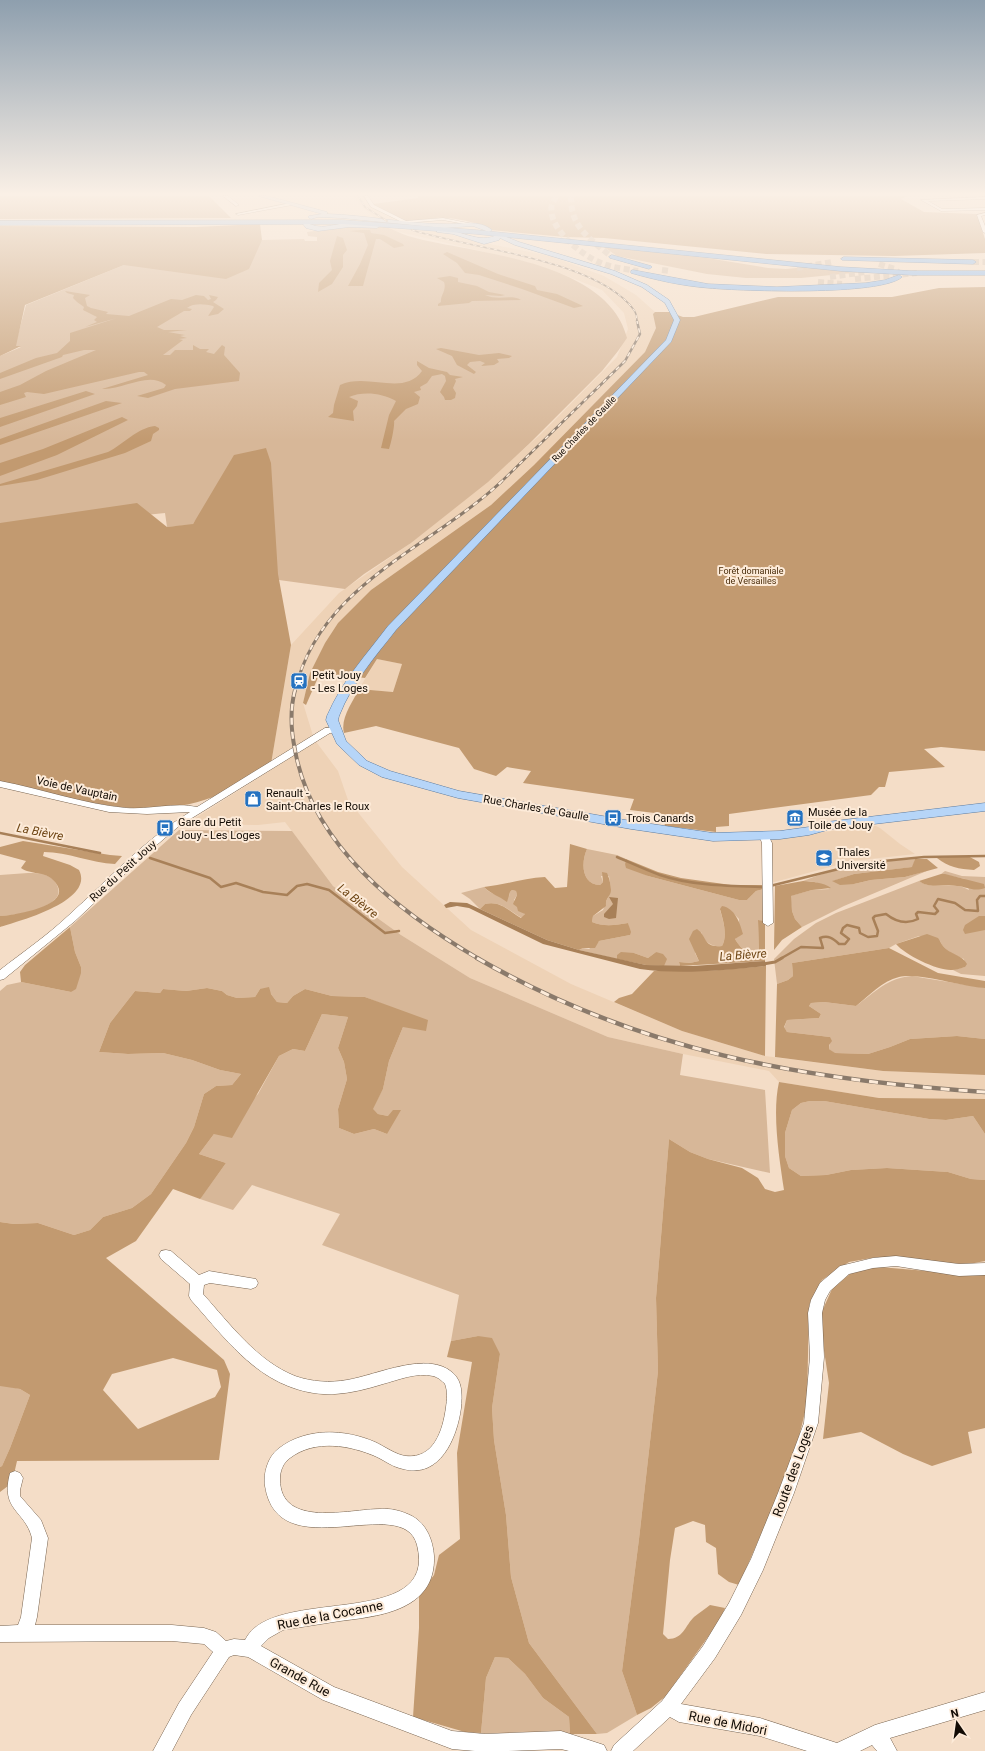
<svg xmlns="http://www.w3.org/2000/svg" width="985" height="1751" font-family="Roboto,sans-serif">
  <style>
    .built { fill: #eed2b6 }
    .green { fill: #d7b798 }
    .forest { fill: #c29a70; fill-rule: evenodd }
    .water { fill: #a88058 }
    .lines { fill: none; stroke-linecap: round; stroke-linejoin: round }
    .stream-far1 { stroke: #a88058; stroke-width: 2.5 }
    .stream { stroke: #a88058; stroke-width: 3 }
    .highway-tunnel { stroke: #d2beaa; stroke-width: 6; stroke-dasharray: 6 3.5; stroke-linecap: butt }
    .minor-casing { stroke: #786450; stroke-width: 1 }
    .major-casing { stroke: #5d7ca0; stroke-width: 1 }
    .highway-casing { stroke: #5d7ca0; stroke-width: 1 }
    .minor { fill: #fff; fill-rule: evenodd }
    .major { fill: #b6d5f8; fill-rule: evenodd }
    .highway { fill: #86b9f4; fill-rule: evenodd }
    .rail-far4-casing { stroke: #8a7a6b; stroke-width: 1.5 }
    .rail-far3-casing { stroke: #8a7a6b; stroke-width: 2.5 }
    .rail-far2-casing { stroke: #8a7a6b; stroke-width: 3 }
    .rail-far1-casing { stroke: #8a7a6b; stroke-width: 4 }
    .rail-casing { stroke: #8a7a6b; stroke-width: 4.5 }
    .rail-far4 { stroke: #fdebd9; stroke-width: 1; stroke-dasharray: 3.5; stroke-linecap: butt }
    .rail-far3 { stroke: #fdebd9; stroke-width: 1.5; stroke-dasharray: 4.5; stroke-linecap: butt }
    .rail-far2 { stroke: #fdebd9; stroke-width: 2; stroke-dasharray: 5.5; stroke-linecap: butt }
    .rail-far1 { stroke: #fdebd9; stroke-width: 2.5; stroke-dasharray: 7; stroke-linecap: butt }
    .rail { stroke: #fdebd9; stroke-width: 3; stroke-dasharray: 9; stroke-linecap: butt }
    .labels { text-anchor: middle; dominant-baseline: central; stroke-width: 4; stroke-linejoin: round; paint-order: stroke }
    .far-street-label { font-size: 9px; fill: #120b04; stroke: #fdebd9 }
    .far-park-label { font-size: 9px; fill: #482b09; stroke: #fdebd9 }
    .poi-label { font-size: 11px; fill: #120b04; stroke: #fdebd9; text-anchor: start }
    .street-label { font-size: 11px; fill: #120b04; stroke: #fdebd9 }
    .water-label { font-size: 12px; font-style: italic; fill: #6f4615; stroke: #fdebd9 }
    .near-street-label { font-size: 13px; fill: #120b04; stroke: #fdebd9 }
  </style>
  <rect width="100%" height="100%" fill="#f4ddc7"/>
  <path class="built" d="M 351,196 L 365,196 L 366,201 L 372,206 L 397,220 L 377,220 L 364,209 Z
    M 387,229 L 441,232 L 475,241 L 550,256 L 604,276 L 636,295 L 655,312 L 669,312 L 671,321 L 656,328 L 645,352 L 534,465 L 491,505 L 371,590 L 338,623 L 325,643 L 310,673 L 303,703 L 314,739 L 338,771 L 348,800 L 402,867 L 471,930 L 571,984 L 682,1031 L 765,1056 L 883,1071 L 985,1075 L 985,1110 L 879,1098 L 779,1082 L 769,1071 L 683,1054 L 608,1037 L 470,978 L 401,935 L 333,886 L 285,822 L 258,825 L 186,824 L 290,758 L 289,754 L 271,764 L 291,645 L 339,593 L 408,545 L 482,486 L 541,434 L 617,357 L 628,329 L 624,313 L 602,290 L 552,270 L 523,261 Z
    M 377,659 L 402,664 L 393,692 L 359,689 Z
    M 867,826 L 876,826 L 880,828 L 900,844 L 915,854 L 852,861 L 771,883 L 770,841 L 775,839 Z"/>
  <path class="green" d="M 349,226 C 361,226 374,225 386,227 C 393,229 401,234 408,236 C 418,239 428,241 438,243 C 497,255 610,268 627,338 L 618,351 L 602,371 L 529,444 L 488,482 L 411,543 L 364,574 L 345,589 L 279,580 L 220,489 L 192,525 L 167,527 L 165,513 L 0,530 L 0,356 L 21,347 L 15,346 L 26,305 L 124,265 L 259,243 L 262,240 L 304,239 L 305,241 L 317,241 L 317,237 L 308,236 L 307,232 Z
    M 604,247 L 707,258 L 768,268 L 786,269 L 806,267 L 862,272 L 801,278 L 746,278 L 707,274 L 617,256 Z
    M 179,830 L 292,831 L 333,886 L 401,935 L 470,978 L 608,1037 L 683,1054 L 680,1075 L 765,1090 L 770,1173 L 708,1159 L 690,1152 L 669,1139 L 656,1298 L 658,1371 L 639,1539 L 622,1671 L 637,1715 L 607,1733 L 597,1734 L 529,1643 L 511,1577 L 506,1515 L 494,1440 L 492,1408 L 500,1354 L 478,1336 L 451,1341 L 459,1295 L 322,1245 L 340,1214 L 252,1185 L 233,1210 L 200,1199 L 226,1163 L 199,1154 L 214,1134 L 258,1094 L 279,1056 L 293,1049 L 305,1051 L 322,1014 L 348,1017 L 338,1048 L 344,1062 L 347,1079 L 338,1109 L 339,1128 L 354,1134 L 374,1129 L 387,1134 L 388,1116 L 378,1114 L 372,1109 L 383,1089 L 389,1061 L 403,1027 L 385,1005 L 365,997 L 332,996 L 305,989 L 293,996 L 287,1003 L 277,1002 L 271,994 L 260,989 L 255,997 L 237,998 L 227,995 L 222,991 L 207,988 L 186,991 L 163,989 L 160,993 L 135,991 L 110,1023 L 99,1052 L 128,1054 L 163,1053 L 192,1060 L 220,1070 L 241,1074 L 232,1085 L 216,1086 L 204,1094 L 194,1127 L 186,1143 L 151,1194 L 132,1208 L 103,1217 L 90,1230 L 74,1235 L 38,1223 L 14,1224 L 0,1222 L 0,991 L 7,985 L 21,982 L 71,992 L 81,967 L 75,952 L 70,927 Z
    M 587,849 L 617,855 L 626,859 L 625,864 L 648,876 L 739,900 L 747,900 L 756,891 L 764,889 L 765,921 L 758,920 L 759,955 L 757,957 L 746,955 C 743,948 738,945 735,939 L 739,936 L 739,919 L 731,911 L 720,910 C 723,920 728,935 722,946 C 710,947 705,942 701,932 L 695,953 L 699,961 L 690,963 L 679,962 L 680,966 L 664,966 L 664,962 L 656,952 L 648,958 L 634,953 L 617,955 L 617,959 L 579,950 L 583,948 L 589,949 L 599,941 L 630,935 L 628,923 C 616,925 604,927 592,922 L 593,916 L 603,910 L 606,902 L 611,889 L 609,876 L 601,876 L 603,882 L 600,885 C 581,884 581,862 587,849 Z
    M 915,859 L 913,867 L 854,874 L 833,881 L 854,884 L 871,880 L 905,877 L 929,870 L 844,906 L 802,927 L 795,919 L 792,911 L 790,896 L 812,890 L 830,889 L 815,882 L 803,881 C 838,867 877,861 915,859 Z
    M 945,871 L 962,876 L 985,877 L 985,976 L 961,974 L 953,970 L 965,967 L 964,959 C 955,955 944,951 940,941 L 919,936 L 896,944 L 889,948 L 792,963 L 793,976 L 788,980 L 777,984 L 774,959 L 794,939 L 816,923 L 836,913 L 919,881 C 930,889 944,884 957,886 C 961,886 965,888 969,890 L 965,879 L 941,874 Z
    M 28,873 C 34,873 40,873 46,875 C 57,880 64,893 53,901 C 40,912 16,915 0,916 L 0,875 Z
    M 484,887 C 491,895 499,896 509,896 L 510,892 L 512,890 L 516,891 L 517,895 L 514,900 L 525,914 L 522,918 C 509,911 501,900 485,904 L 480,909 L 470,899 L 461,893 Z
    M 912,976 L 985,988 L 985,1039 L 957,1036 L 910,1039 L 890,1047 L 868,1054 L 834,1053 L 829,1049 L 830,1037 L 787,1032 L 784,1028 L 787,1020 L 819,1018 L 821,1014 L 809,1006 L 811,1003 L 824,1002 L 856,1006 C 875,992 887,978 912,976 Z
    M 810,1101 L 824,1101 L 929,1119 L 946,1120 L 973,1116 L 985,1134 L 985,1180 L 971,1179 L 948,1172 L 887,1168 L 851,1170 L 826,1175 L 801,1176 L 789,1168 L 785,1156 L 785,1133 L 792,1110 L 801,1103 Z
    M 3,1385 L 20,1389 L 30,1395 L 10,1448 L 2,1466 L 0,1467 L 0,1386 Z
    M 495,1657 L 508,1658 L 525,1674 L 543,1698 L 569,1717 L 570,1734 L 481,1733 L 486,1678 Z"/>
  <path class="forest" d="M 0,196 L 209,196 L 231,218 L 0,219 Z
    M 418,196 L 907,196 L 901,199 L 924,212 L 977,214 L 985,239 L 985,253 L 894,256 L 766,254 L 604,238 L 565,237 L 490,230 C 480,222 449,217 436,218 C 427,219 415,222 406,221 C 394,218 382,211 373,204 L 418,198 Z
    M 260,224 L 262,240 L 249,269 L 226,279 L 124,265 L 25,305 L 16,346 L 21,346 L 0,356 L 0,226 L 195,227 Z
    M 360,230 L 370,230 L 371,233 L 384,235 L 403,244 L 404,246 L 394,248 L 380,239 L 376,239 L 363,286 L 348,286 L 360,264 L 368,245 L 364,233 L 349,231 Z
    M 337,236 L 343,238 L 347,250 L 343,255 L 343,267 L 332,284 L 318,292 L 319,283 L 332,270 L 330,261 Z
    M 447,252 L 498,274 L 535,286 L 537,290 L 557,294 L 583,306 L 574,308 L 522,289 L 479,275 L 465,273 L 457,263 L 443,254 Z
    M 450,276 L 458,278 L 458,282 L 477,286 L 489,292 L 505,295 L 501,296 L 485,295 C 498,301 511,294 521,300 L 472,301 L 469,303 L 438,306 L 438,304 L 441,302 C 440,296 447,290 444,282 L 437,278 Z
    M 985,287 L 985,751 L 941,747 L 924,749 L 945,767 L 889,772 L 885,787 L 879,787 L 871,795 L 729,814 L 729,826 L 716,827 L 716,832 L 665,826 L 663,814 L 630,810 L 634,799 L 523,783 L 531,771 L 507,767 L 496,776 L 474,769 L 459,748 L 376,726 L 344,733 C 340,718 353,702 359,689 L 393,692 L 402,664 L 377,659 L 365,678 L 320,673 L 306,705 L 303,703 L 310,673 L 325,643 L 338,623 L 371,590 L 491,505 L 534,465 L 645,352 L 656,328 L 653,314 L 655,312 L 669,312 L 683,317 L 694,317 L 778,297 L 892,297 L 939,288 Z
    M 65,291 L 90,295 L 85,298 L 87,306 L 91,308 L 108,312 L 106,314 L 129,316 L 171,299 L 182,300 L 196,295 L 204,296 L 208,300 L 211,299 L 209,295 L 218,297 L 216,300 L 213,302 L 224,309 L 218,314 L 208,316 L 214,307 L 213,306 C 205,304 193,303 187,308 L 192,309 L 190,311 L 184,311 L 157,327 L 164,330 L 187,330 L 168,332 L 185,335 L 180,336 L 187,338 L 179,339 L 183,340 L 163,355 L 170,355 L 175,350 L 193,350 L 193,345 L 200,349 L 209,349 L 206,352 L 214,354 L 222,345 L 225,347 L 224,355 L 240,373 L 239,381 L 175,389 L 148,398 L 137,396 L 164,388 L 166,385 C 148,371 124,390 102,389 L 148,375 L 144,372 L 139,372 L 44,394 L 27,392 L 24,393 L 26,397 L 0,405 L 0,392 L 20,385 L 46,371 L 96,350 L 84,350 L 63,355 L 62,357 L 0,379 L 0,373 L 36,358 L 57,353 L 70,341 L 70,333 L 117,318 L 85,327 L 97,322 L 94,320 L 97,317 L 83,310 L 84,307 L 77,302 L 73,298 L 74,295 L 67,293 Z
    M 441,348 L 479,355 L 499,353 L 512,356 L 509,358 L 497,359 L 499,362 L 494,365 L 481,366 L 485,363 L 480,361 L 470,362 L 467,365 L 476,372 L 474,374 L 457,365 L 452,356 L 436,349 Z
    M 417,361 L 429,368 L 447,372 L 450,375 L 463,377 L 455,379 L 456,381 L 453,388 L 456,393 L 455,398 L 451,400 L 445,400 L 444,397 L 440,392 L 446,381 L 445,376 L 442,374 L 432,376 L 427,383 L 420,387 L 421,390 L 414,392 L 420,397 L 418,404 L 406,409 L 394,421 C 395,425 391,444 389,449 L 381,448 L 389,415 L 396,401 C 382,393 363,391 349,397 L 358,401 L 357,406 L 353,411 L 354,421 L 328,417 L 333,413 L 334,405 L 340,385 C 368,372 403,397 422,371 L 417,365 Z
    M 86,391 L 95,394 L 0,427 L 0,418 Z
    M 106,401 L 122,403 L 0,445 L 0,439 Z
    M 122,417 L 128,420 L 57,455 L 0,476 L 0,463 L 43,449 Z
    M 155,426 L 159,428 L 159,430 L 153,434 L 151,441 L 125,453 L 37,480 L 0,486 L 0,484 L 108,452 C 124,444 137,428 155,426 Z
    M 266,448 L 271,463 L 278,574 L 291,645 L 271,764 C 254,774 231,790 213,797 C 143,824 69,797 0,781 L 0,523 L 137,503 L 167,527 L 193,524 L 234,455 Z
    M 23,841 L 110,855 L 122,856 L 115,864 C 91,863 68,852 44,852 L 43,856 L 70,865 L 79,870 C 95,901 19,921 0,927 L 0,916 C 15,915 79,905 53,880 C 45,871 31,875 21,868 L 26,861 L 0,854 L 0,847 Z
    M 570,844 L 587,849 C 581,862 581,884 600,885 L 603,882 L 602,872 L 607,873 C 609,877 611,885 611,890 C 611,896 605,898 606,906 L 593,916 L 592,922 C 604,927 616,925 628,923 L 631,932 L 630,935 L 599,941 L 595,948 L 583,948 L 579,950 L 547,940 L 480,909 L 485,904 C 500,900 509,911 521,918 L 525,914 L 518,911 L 517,907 L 513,904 L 517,895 L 516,891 L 512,890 L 510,892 L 507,902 C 499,896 491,894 484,887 C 505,885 524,878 545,877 L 555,888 L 567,887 Z
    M 958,856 L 968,856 L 979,862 L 980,866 L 974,870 C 959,869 948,867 937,858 Z
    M 626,859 L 658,872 L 681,878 L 731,885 L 765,885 L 764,889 L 756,891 L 747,900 L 739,900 L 648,876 L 626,868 L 625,864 Z
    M 915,859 L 927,859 L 938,868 L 905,877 L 871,880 L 854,884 L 840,885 L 832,881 L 854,874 L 912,867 Z
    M 941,874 L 945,874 L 984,884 L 985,888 C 973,892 968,887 957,886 C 944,883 931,890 919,881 Z
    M 803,881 C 813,882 823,882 831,888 L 812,890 L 791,896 L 792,911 L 795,919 L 802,927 L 782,940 L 774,950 L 775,886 Z
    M 722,906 C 735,908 740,923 743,934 L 735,939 C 738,945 743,948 746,955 L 757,957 L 759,955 L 758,920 L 765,921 L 765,961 L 680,966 L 679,962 L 690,963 L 699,961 L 689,939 L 693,931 L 697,929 C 708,937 703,948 722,946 C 728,935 723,920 720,909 Z
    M 979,916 L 985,916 L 985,930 L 965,934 L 963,930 L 965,925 Z
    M 70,927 L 75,952 L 81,967 L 81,973 L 76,989 L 71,992 L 21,982 L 20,972 L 25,965 Z
    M 927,934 L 938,938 C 941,942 942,946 946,949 C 953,955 962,955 967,964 L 965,967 C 961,968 956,970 952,970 C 938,971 905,955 896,944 Z
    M 889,948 L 938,973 L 985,981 L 985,988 C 962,987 919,972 899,977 C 882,981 869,996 856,1006 L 824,1002 L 811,1003 L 809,1006 L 821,1014 L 819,1018 L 787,1020 L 784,1027 L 787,1032 L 830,1037 L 832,1041 L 829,1045 L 829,1049 L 835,1053 L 868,1054 L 890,1047 L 910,1039 L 957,1036 L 985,1039 L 985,1075 L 883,1071 L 775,1057 L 777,984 L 788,980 L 793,976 L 792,963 Z
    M 621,952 L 634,953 L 648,958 L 656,952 L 663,954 L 667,959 L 664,966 L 646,965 L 617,959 L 617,955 Z
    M 766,966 L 765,1056 L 682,1031 L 614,1002 L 619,998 L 632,994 L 654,971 L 707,971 Z
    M 269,987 L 271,994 L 277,1002 L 287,1003 L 293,996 L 305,989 L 332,996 L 365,997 L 428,1020 L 426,1031 L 403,1027 L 389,1061 L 383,1089 L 373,1109 L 378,1114 L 388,1116 L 393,1110 L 401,1110 L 387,1134 L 374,1129 L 354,1134 L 339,1128 L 338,1109 L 347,1079 L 344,1062 L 338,1048 L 348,1017 L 322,1014 L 305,1051 L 293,1049 L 279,1056 L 232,1138 L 214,1134 L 199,1154 L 226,1163 L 201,1198 L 200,1199 L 173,1189 L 136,1241 L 106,1258 L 224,1360 L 230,1374 L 219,1460 L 17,1461 L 12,1483 L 0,1492 L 0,1467 L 2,1466 L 10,1448 L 30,1395 L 20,1389 L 0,1386 L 0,1222 L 14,1224 L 38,1223 L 74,1235 L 90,1230 L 103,1217 L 132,1208 L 151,1194 L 186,1143 L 194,1127 L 204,1094 L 216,1086 L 232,1085 L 241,1074 L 220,1070 L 192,1060 L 163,1053 L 128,1054 L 99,1052 L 110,1023 L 135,991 L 160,993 L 163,989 L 186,991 L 207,988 L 222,991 L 227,995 L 237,998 L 255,997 L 260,989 ZM 173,1358 L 217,1370 L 221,1387 L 215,1397 L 138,1429 L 103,1390 L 112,1374 Z
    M 779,1082 L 879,1098 L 985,1099 L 985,1134 L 973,1116 L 946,1120 L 929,1119 L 824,1101 L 810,1101 L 801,1103 L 792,1110 L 785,1133 L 785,1156 L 789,1168 L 801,1176 L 826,1175 L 851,1170 L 887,1168 L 948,1172 L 971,1179 L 985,1180 L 985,1261 L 969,1264 L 941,1263 L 899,1257 L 877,1257 L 849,1262 L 822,1280 L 809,1305 L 807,1404 L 798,1441 L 778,1495 L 739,1585 L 729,1582 L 718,1574 L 716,1548 L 706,1542 L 705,1525 L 693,1521 L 675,1528 L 670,1560 L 663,1634 L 668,1639 C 683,1639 685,1626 694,1617 C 699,1613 705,1609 710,1605 L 725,1608 L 720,1620 L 666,1696 L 651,1708 L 637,1715 L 622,1671 L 639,1539 L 658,1371 L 656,1298 L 669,1139 L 690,1152 L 708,1159 L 742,1168 L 758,1178 L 765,1189 L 775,1192 L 784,1190 C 779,1157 772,1113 779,1082 Z
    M 868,1266 L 950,1273 L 985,1272 L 985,1428 L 968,1432 L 972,1453 L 932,1466 L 903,1454 L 861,1432 L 823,1439 L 829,1383 L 819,1318 L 832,1289 L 851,1273 Z
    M 478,1336 L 492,1338 L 500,1354 L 492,1408 L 494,1440 L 506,1515 L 511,1577 L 529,1643 L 597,1734 L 570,1734 L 569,1717 L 543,1698 L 525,1674 L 508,1658 L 495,1657 L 486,1678 L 481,1733 L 465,1732 L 413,1717 L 419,1628 L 419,1595 L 434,1575 L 439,1555 L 460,1539 L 457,1453 L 472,1362 L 447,1357 L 451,1341 Z"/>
  <path class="water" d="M 609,897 L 618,898 L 616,918 L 609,919 L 604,917 L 604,914 L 613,904 Z
    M 450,902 L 467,903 L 547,940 L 579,950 L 646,965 L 693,966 L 765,961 L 766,966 C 725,970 681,975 640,969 L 543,944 L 469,908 L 457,906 L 446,908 L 444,905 Z"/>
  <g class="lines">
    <path class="stream-far1" d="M 0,833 L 100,853
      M 617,857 C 631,863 646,870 660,875 C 692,886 732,886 765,887
      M 150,858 L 210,878 L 221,887 L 236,883 L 263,892 L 287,895 L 297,886 L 307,884 L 329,890 L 385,933 L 399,931
      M 770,886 L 863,863 L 924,857 L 985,856
      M 780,959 L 801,947 L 823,948 L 820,938 C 828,935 833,938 839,944 L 845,944 L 849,939 L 841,933 L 843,928 L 847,925 L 859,928 L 860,933 L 868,937 L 877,936 L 878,931 L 873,918 L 875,916 L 886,914 C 896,922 906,925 918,919 L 916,914 L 918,912 L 935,914 L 938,911 L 934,906 L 938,899 L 955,903 L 965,910 L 978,911 L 977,900 L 980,896 L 985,896"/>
    <path class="stream" d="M 763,964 L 775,962 L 782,958"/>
    <path class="highway-tunnel" d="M 556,196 C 555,199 553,202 552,204 C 546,228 583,256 601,263 C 613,268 626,269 638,271
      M 571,196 C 570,227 590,239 612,257
      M 973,262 L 985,262
      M 879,264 L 895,269 L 900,274
      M 797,268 L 832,262
      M 662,270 L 670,271
      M 830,277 L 865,272
      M 855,279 L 917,273
      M 818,282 L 842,284"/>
    <defs>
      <path id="minor" d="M 223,196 L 228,196 L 239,205 L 236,206 Z
        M 364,196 L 368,196 L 374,205 L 406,221 L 443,218 L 483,226 L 481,227 L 443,220 L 404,223 L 371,207 Z
        M 985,197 L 985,199 L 928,201 L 942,209 L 985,208 L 985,210 L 941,211 L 921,200 Z
        M 291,203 L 292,205 L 238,215 L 236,214 Z
        M 985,213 L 985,215 L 981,216 L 985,226 L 985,233 L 983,232 L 977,215 Z
        M 336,727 L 339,728 L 340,730 L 339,732 L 330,733 L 179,826 L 145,855 L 75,921 L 4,979 L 0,980 L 0,970 C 23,952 48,935 69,915 C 108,880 145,839 190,812 L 147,814 L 109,812 L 0,787 L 0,781 C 42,789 83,804 126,808 C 149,810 174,802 197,807 L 325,728 Z
        M 764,832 L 767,833 L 772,843 L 773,923 L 768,926 L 763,923 L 762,843 L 759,835 Z
        M 166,1250 L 171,1251 L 199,1275 L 209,1271 L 256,1279 L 258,1283 L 256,1287 L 251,1289 L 210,1283 L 204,1285 L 203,1294 C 230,1324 257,1361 295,1376 C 312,1382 330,1383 347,1380 C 377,1375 428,1350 453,1373 C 463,1382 462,1396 461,1408 C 457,1438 440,1479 403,1469 C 393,1467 385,1461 377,1457 C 350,1445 315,1439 290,1458 C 283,1463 280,1471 280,1479 C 280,1529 350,1509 380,1509 C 391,1508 402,1511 412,1516 C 427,1524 433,1541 434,1556 C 436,1610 381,1616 340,1621 C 321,1624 302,1627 283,1630 L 269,1638 L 261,1646 L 334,1687 L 452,1731 L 485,1734 L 561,1731 L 604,1745 L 607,1751 L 569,1751 L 561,1749 L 508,1751 L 475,1751 L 452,1749 L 323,1700 L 248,1657 L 234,1655 L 229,1657 L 191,1715 L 172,1751 L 153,1751 L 179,1703 L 213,1652 L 204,1644 L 172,1641 L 0,1642 L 0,1626 L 18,1625 L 21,1617 L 32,1538 C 25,1510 0,1511 10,1473 L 15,1471 L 20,1473 L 23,1478 L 20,1490 L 20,1496 L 41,1520 L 48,1538 L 37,1617 L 35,1625 L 172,1625 L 204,1628 L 216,1632 L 226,1641 L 234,1639 L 245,1640 C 272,1584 439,1632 417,1545 C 403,1491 278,1570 265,1486 C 263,1473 268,1457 278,1449 C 306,1427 345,1429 375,1442 C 384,1446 396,1455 406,1456 C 434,1459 443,1430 446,1407 C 447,1400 448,1392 445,1384 C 442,1381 438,1377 433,1376 C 417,1372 398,1380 383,1384 C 367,1389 351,1393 335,1394 C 319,1395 303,1392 288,1386 C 247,1370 219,1331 191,1300 L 189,1296 L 190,1284 L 161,1259 L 159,1255 L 161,1251 Z
        M 896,1256 L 959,1264 L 985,1263 L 985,1275 L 959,1276 L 896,1266 L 873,1268 L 849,1274 L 830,1291 L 825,1300 L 822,1313 L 824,1357 L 818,1423 L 794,1493 L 763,1570 L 741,1615 L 715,1658 L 681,1704 L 760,1718 L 837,1743 L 875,1725 L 985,1692 L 985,1710 L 890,1738 L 897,1751 L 877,1751 L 872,1745 L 860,1751 L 807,1751 L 760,1736 L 679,1722 L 670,1717 L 633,1751 L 611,1751 L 614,1745 L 662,1701 L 703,1646 L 729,1603 L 751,1559 L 778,1493 L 804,1423 L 810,1357 L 808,1313 L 811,1300 L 820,1283 L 840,1266 L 873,1258 Z"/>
      <path id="major" d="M 259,196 L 267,196 L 327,212 L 327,214 C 366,215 405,224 444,224 C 460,225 479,219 492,230 L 489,232 L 473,226 L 444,228 L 341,218 L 318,217 L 311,219 L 308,217 L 309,216 L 322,214 Z
        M 306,222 C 321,231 332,224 348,223 C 358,223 368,224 377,224 L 380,226 L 377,228 L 349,227 L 318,231 L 306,228 L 303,224 Z
        M 437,230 C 460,227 478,246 499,234 L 519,242 L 615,271 L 647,285 L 669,300 L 680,320 L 671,342 L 396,630 C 374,658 352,683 339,716 L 338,720 L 346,741 L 367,761 L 390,771 L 459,791 L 631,821 L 713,833 L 780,831 L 809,827 L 818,823 L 985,803 L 985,811 L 831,829 L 809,835 L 780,839 L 713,841 L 631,829 L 458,798 L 382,777 L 359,765 L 337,744 L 326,720 L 327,716 C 342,681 366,655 388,626 L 666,340 L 674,320 L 665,303 L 642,287 L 611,274 L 515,245 L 500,238 L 499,240 L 484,244 L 453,234 L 437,232 Z"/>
      <path id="highway" d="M 343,220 L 476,230 L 841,267 L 912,271 L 985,271 L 985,275 L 912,275 L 841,271 L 476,234 L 343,224 L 0,225 L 0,221 Z
        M 612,255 L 651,266 L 652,267 L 649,269 L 610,258 L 609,257 Z
        M 844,257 L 973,260 L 976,262 L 973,264 L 842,260 L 841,259 Z
        M 633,270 L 708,284 L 777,287 L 866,283 L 885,280 L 899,275 L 902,277 C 881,296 742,291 709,288 C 682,286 656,280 631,273 L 631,271 Z"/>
    </defs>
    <use href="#minor" class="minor-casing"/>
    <use href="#major" class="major-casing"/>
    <use href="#highway" class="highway-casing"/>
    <use href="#minor" class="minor"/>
    <use href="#major" class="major"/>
    <use href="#highway" class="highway"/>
    <defs>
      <path id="rail-far4" d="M 358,196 L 365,207 L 387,221
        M 412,230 C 471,249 597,259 634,310 C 636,313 637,318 637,322"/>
      <path id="rail-far3" d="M 500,483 L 625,361 L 640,334 L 637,321"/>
      <path id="rail-far2" d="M 295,691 C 319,585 429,549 501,482"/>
      <path id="rail-far1" d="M 295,690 C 290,709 291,731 295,750 C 312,846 400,913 479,959"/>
      <path id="rail" d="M 477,958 C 638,1051 803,1080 985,1092"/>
    </defs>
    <use href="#rail-far4" class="rail-far4-casing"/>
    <use href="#rail-far3" class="rail-far3-casing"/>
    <use href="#rail-far2" class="rail-far2-casing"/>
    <use href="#rail-far1" class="rail-far1-casing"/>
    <use href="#rail" class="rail-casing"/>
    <use href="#rail-far4" class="rail-far4"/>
    <use href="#rail-far3" class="rail-far3"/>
    <use href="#rail-far2" class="rail-far2"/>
    <use href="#rail-far1" class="rail-far1"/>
    <use href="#rail" class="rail"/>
  </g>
  <linearGradient id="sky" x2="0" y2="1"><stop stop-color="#8e9fae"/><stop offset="0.44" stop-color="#faf0e6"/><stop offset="1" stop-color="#faf0e6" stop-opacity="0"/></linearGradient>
  <rect width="985" height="441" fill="url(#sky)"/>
  <defs>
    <symbol id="station-square" viewBox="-11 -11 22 22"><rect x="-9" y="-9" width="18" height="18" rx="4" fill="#2472c1" stroke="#fdebd9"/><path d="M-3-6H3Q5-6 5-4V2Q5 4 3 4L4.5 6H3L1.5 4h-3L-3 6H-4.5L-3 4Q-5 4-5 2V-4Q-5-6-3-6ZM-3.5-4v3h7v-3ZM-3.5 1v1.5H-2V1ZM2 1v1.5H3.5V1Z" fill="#fff"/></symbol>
    <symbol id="shop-square" viewBox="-11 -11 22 22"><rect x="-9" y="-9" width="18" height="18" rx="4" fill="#2472c1" stroke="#fdebd9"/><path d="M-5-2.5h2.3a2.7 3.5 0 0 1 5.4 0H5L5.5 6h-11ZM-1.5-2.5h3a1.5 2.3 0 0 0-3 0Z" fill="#fff"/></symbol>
    <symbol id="bus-square" viewBox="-11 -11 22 22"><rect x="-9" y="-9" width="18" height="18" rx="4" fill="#2472c1" stroke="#fdebd9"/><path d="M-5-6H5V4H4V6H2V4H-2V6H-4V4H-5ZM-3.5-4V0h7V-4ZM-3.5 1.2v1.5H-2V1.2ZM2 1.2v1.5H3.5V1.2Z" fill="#fff"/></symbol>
    <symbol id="museum-square" viewBox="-11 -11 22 22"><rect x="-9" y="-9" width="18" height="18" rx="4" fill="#2472c1" stroke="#fdebd9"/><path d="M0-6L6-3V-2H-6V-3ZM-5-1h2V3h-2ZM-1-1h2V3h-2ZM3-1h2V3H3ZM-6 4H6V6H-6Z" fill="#fff"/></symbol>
    <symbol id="university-square" viewBox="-11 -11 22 22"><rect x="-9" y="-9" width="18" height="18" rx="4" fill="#2472c1" stroke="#fdebd9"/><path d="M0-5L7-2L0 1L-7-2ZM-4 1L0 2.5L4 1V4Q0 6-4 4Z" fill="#fff"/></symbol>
  </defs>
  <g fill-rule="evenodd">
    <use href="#station-square" x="289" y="671" width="20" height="20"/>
    <use href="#shop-square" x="243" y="789" width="20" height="20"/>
    <use href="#bus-square" x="603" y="808" width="20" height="20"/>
    <use href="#museum-square" x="785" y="808" width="20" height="20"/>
    <use href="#bus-square" x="155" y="818" width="20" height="20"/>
    <use href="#university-square" x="814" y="848" width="20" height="20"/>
  </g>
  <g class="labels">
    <g class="far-street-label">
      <text transform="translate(584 429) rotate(-46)">Rue Charles de Gaulle</text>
    </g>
    <g class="far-park-label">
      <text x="751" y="571">Forêt domaniale<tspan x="751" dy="10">de Versailles</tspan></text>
    </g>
    <g class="poi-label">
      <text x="312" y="675">Petit Jouy<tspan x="312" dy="13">- Les Loges</tspan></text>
      <text x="266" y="793">Renault -<tspan x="266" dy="13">Saint-Charles le Roux</tspan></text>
      <text x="808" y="812">Musée de la<tspan x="808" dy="13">Toile de Jouy</tspan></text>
      <text x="626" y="818">Trois Canards</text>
      <text x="178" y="822">Gare du Petit<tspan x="178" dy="13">Jouy - Les Loges</tspan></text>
      <text x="837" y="852">Thales<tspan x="837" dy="13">Université</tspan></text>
    </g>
    <g class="street-label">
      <text transform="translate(77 789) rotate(12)">Voie de Vauptain</text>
      <text transform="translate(536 808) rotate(10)">Rue Charles de Gaulle</text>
      <text transform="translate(123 871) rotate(-42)">Rue du Petit Jouy</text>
    </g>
    <g class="water-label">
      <text transform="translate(40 832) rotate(11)">La Bièvre</text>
      <text transform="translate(358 901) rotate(38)">La Bièvre</text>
      <text transform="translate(743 955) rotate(-4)">La Bièvre</text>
    </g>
    <g class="near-street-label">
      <text transform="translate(793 1471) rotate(-70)">Route des Loges</text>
      <text transform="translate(330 1615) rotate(-11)">Rue de la Cocanne</text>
      <text transform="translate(300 1677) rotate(29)">Grande Rue</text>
      <text transform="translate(728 1723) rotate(11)">Rue de Midori</text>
    </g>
  </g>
  <g transform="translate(957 1723) rotate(347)" stroke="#fdebd9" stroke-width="3" paint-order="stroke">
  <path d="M0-3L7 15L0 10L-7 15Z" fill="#120b04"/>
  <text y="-6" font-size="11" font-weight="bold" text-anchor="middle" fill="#120b04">N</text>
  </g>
</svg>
